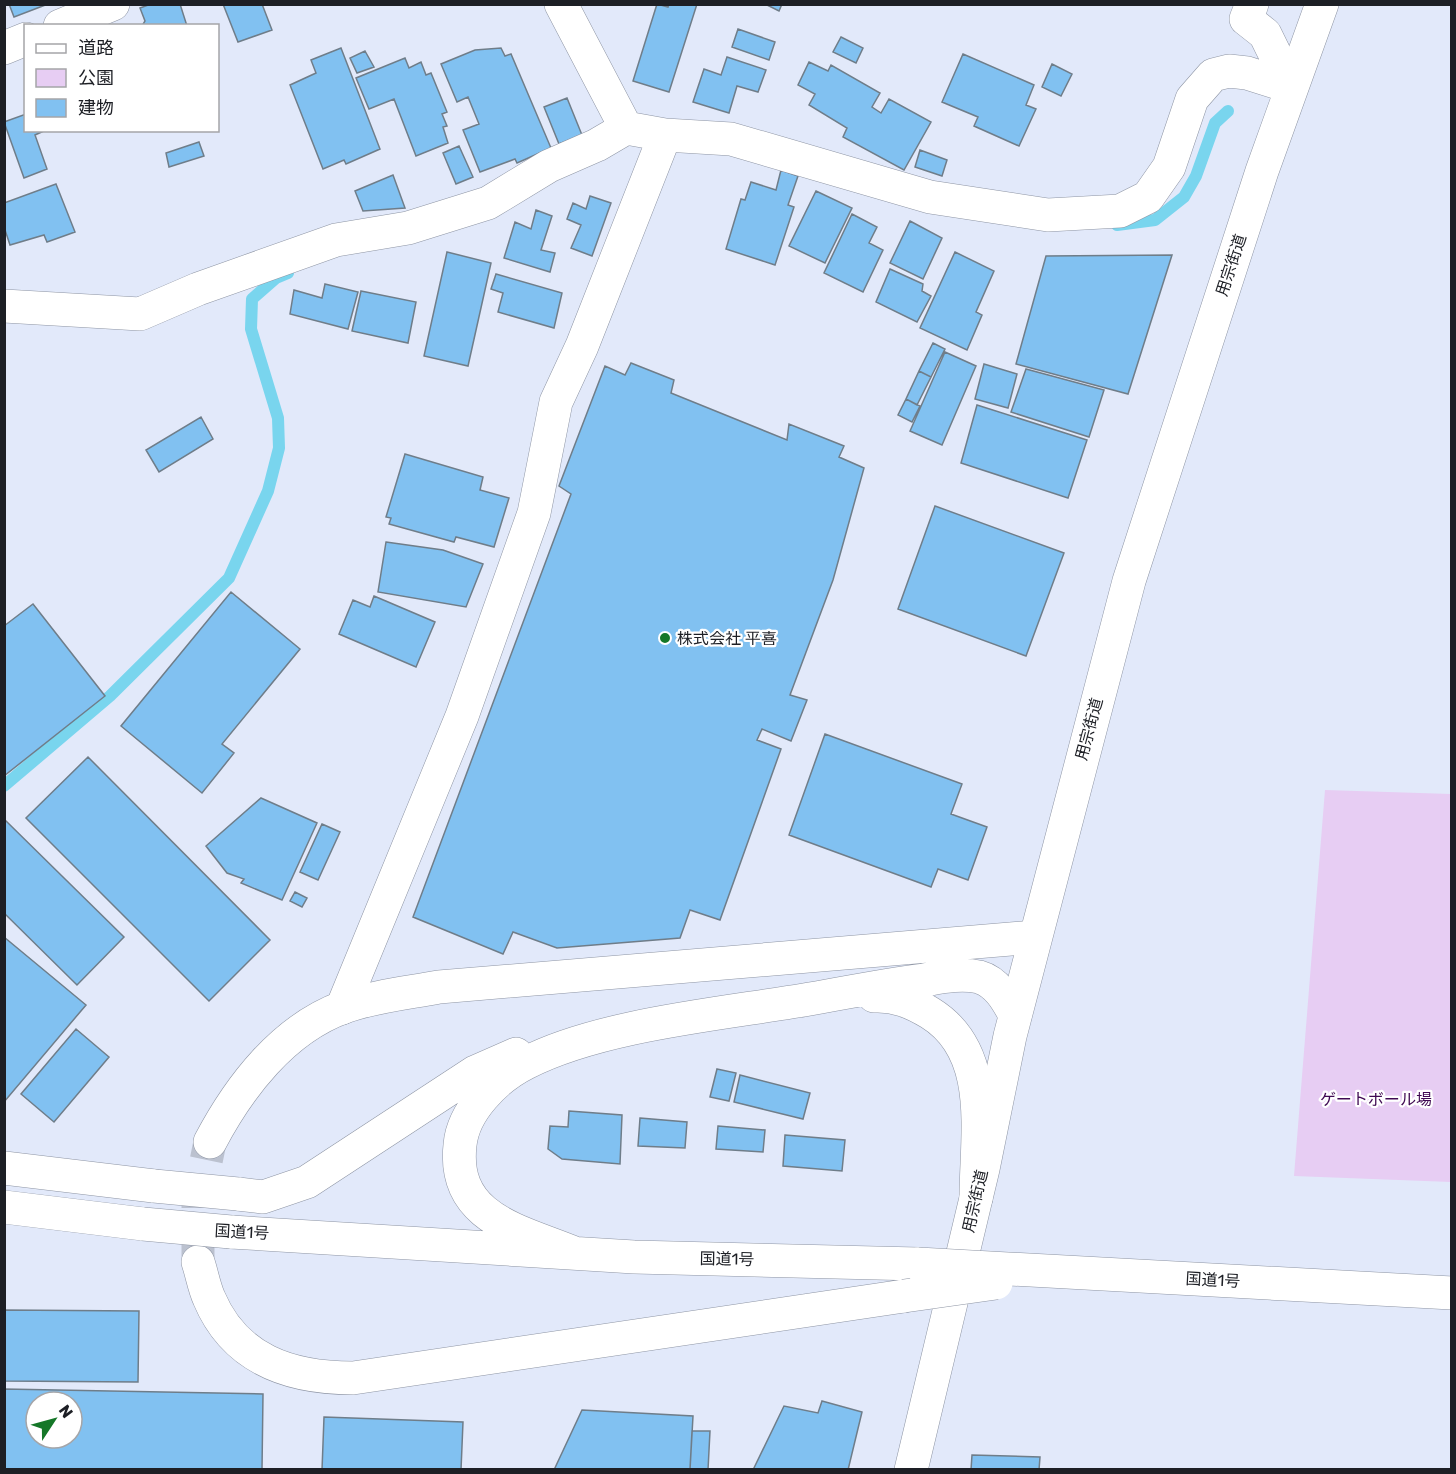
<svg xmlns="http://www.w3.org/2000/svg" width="1456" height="1474" font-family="Rubik,'Noto Sans JP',sans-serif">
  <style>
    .green { fill: #e7cdf3 }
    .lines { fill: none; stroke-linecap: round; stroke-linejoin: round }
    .stream { stroke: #79d5ee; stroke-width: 12 }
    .building { fill: #81c1f1; stroke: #6f7d89; stroke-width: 1.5; fill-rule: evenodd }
    .trunk-tunnel { stroke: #bbc1cf; stroke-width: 33; stroke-dasharray: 33 16; stroke-linecap: butt }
    .minor-casing { stroke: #8e95a4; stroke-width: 34 }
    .tertiary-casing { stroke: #8e95a4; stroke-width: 34 }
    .trunk-casing { stroke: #8e95a4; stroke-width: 34 }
    .minor { stroke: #fff; stroke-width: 33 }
    .tertiary { stroke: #fff; stroke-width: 33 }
    .trunk { stroke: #fff; stroke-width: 33 }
    .trunk-bridge-casing { stroke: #8e95a4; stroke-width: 34; stroke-linecap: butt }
    .trunk-bridge { stroke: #fff; stroke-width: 33 }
    .poi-dot { fill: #157728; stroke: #fff; stroke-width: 2 }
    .labels { text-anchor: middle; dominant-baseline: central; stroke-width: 4.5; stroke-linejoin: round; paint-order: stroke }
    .street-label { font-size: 16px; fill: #1d1f25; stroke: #fff }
    .poi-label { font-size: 16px; fill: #1d1f25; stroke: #fff; text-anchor: start }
    .park-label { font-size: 16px; fill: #3f0952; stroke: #fff }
  </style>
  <rect width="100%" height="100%" fill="#e2e9fa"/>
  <path class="green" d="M 1325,790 L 1451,794 L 1451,1182 L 1294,1176 Z"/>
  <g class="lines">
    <path class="stream" d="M 1117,225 L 1155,220 L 1184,197 L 1196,176 L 1215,123 L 1228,111
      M 4,786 L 110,696 L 229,578 L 268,491 L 279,448 L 278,418 L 251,329 L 252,299 L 276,278 L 288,273"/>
  </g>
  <path class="building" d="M 9,4 L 48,4 L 14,17 Z
    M 151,4 L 180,4 L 187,26 L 142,26 L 145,21 L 140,8 Z
    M 223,4 L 262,4 L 272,30 L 238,42 Z
    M 657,4 L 668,7 L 669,4 L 697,4 L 669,92 L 633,81 Z
    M 765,4 L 782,4 L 779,11 Z
    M 738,29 L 775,42 L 769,60 L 732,47 Z
    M 841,37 L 863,48 L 856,63 L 833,52 Z
    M 341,48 L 380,149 L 346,164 L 344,160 L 323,169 L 290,85 L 316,73 L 311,60 Z
    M 501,48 L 505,56 L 511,54 L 551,148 L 517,163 L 515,159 L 480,172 L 463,130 L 479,124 L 468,97 L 457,102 L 441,64 L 475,50 Z
    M 365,51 L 374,67 L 357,73 L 350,58 Z
    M 963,54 L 1034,85 L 1026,105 L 1036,109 L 1019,146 L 974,126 L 978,117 L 942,102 Z
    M 727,57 L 766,70 L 758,92 L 737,86 L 729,113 L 693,102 L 704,69 L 721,75 Z
    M 405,58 L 409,68 L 421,62 L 426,75 L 431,73 L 447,112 L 442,114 L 447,126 L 443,127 L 448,143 L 416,156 L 394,99 L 369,109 L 356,78 Z
    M 809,62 L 828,71 L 831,65 L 880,93 L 872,107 L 881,113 L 889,99 L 931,122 L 904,170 L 843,137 L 847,128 L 809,105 L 815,94 L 798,85 Z
    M 1052,64 L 1072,74 L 1061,96 L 1042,87 Z
    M 567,98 L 582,135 L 559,144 L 544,107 Z
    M 26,114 L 26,130 L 46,130 L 35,135 L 47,169 L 24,178 L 4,122 Z
    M 199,142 L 204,156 L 169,167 L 166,153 Z
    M 459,146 L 473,177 L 456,184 L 443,153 Z
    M 920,150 L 947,160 L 942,176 L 915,167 Z
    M 781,170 L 798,176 L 788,205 L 794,207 L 775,265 L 726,249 L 741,199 L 745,200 L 751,182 L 776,190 Z
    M 393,175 L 405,208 L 363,211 L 355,191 Z
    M 56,184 L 75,232 L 47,242 L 44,235 L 10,245 L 4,227 L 4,203 Z
    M 816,191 L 852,208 L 825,263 L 789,246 Z
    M 590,196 L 611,203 L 592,256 L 571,248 L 581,225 L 567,219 L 573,203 L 586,209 Z
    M 536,210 L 552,216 L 541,250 L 555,253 L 550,272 L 504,258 L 515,222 L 531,229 Z
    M 852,214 L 877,227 L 869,243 L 883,250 L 863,292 L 824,273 Z
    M 910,221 L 942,238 L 923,279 L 890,263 Z
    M 447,252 L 491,263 L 468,366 L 424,356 Z
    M 955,252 L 994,271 L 976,312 L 982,315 L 967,350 L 920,328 Z
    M 1172,255 L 1128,394 L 1016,364 L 1046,256 Z
    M 890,269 L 923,284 L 922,291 L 931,296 L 917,322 L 876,302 Z
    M 496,274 L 562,293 L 554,328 L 498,312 L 503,293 L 491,289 Z
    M 325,284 L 358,292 L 348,329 L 290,314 L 294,290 L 322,298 Z
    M 361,291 L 416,302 L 408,343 L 352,331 Z
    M 933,343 L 945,349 L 931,377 L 919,371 Z
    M 945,352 L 976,366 L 942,445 L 910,431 Z
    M 631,363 L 674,380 L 671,393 L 787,440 L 789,424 L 844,446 L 839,457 L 864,468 L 833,580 L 790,695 L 807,700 L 791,741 L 762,729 L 757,740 L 781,749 L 720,920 L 690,910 L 680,938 L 557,948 L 513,932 L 503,954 L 413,917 L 571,494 L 559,486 L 605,366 L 625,375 Z
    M 984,364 L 1017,374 L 1008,408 L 975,399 Z
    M 1026,369 L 1104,390 L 1089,437 L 1011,412 Z
    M 919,371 L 931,377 L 917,405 L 906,399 Z
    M 906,399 L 920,406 L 912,422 L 898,415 Z
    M 977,405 L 1087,440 L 1068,498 L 961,463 Z
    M 201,417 L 213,439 L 159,472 L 146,450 Z
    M 405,454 L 483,477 L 480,490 L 509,498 L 494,547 L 456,537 L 454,542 L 389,524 L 391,518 L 386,517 Z
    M 935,506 L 1064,553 L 1026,656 L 898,609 Z
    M 386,542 L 443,550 L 483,564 L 466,607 L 378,592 Z
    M 231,592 L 300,649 L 222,744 L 234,753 L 202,793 L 121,726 Z
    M 374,596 L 435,622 L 416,667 L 339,634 L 353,600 L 370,607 Z
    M 33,604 L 105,696 L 4,776 L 4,626 Z
    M 825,734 L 962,784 L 951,814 L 987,827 L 968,880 L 938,869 L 931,887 L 789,835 Z
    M 88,757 L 270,940 L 209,1001 L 26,818 Z
    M 261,798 L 317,823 L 282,900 L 241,883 L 244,879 L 227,873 L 206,846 Z
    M 4,819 L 124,937 L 77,985 L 4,913 Z
    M 322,824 L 340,832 L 318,880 L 300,872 Z
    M 295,892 L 307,898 L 302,907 L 290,901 Z
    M 4,937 L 86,1005 L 4,1102 Z
    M 76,1029 L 109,1057 L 54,1122 L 21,1094 Z
    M 717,1069 L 736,1073 L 729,1101 L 710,1097 Z
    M 740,1075 L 810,1093 L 803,1119 L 734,1102 Z
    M 569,1111 L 622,1115 L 620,1164 L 562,1159 L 548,1149 L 550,1126 L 568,1127 Z
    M 640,1118 L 687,1122 L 685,1148 L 638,1146 Z
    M 718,1126 L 765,1130 L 763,1152 L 716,1149 Z
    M 785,1135 L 845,1140 L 842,1171 L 783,1166 Z
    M 4,1310 L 139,1311 L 138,1382 L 4,1381 Z
    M 4,1389 L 263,1394 L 262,1470 L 4,1470 ZM 36,1402 L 72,1402 L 72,1438 L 36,1438 Z
    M 822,1401 L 862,1412 L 848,1470 L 753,1470 L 784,1406 L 818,1413 Z
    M 582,1410 L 693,1416 L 690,1470 L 554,1470 Z
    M 324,1417 L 463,1422 L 461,1470 L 322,1470 Z
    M 692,1431 L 710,1431 L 708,1470 L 690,1469 Z
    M 972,1455 L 1040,1457 L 1039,1470 L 971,1470 Z"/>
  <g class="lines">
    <path class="trunk-tunnel" d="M 198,1257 L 198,1201 L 210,1142"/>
    <defs>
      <path id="minor" d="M 561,4 L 626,128
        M 1252,4 L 1246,19 L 1265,34 L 1291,87
        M 60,26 L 113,4
        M 4,48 L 26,39
        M 4,306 L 140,314 L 198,289 L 336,240 L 408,228 L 488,203 L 549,166 L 597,145 L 626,128 L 665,135 L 731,139 L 930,197 L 1048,215 L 1120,211 L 1148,197 L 1169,167 L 1192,99 L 1213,75 L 1229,71 L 1247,73 L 1291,87
        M 342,1008 L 462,716 L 534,513 L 556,402 L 582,346 L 665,135"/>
      <path id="tertiary" d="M 911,1470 L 983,1169 L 1010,1036 L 1129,581 L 1262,171 L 1322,4"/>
      <path id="trunk" d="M 874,996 C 895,995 912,1002 930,1013 C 993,1052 976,1135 976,1198
        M 210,1142 C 239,1087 283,1029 344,1007 C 375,996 407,993 439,987 L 1035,937
        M 4,1168 L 154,1186
        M 238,1194 L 263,1197 L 307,1182 L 475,1072 L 516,1054
        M 4,1207 L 143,1224
        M 231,1232 L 634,1257 L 918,1264
        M 572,1252 C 518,1230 452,1218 460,1145 C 463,1111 496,1078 526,1063 C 600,1025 720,1014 804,1000 C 844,993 884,985 924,980 C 942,977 961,973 979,977 C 997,982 1007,1000 1015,1015
        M 198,1262 C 202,1274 204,1287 209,1298 C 235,1360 290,1378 353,1378 L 904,1296"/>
    </defs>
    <use href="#minor" class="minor-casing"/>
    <use href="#tertiary" class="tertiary-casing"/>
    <use href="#trunk" class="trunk-casing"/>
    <use href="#minor" class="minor"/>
    <use href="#tertiary" class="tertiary"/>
    <use href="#trunk" class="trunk"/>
    <defs>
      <path id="trunk-bridge" d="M 154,1186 L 238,1194
        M 143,1224 L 231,1232
        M 918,1264 L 1452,1293
        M 904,1296 L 996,1283"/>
    </defs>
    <use href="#trunk-bridge" class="trunk-bridge-casing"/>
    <use href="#trunk-bridge" class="trunk-bridge"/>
  </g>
  <circle class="poi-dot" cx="665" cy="638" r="6"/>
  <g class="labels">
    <g class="street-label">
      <text transform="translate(1231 265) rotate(-72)">用宗街道</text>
      <text transform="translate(1089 729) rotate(-75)">用宗街道</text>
      <text transform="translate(975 1201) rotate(-77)">用宗街道</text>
      <text transform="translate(242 1232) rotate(3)">国道1号</text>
      <text transform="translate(727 1259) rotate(1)">国道1号</text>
      <text transform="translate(1213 1280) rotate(3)">国道1号</text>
    </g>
    <g class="poi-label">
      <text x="677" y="638">株式会社 平喜</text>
    </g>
    <g class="park-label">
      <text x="1376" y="1099">ゲートボール場</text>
    </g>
  </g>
  <rect width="1456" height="1474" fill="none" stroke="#1d1f25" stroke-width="12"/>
  <rect x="24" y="24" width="195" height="108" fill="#ffffff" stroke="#a5a5a8" stroke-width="1.5"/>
  <rect x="36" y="44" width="30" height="9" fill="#ffffff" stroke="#a5a5a8" stroke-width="1.5"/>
  <text x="78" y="54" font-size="18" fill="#1d1f25">道路</text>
  <rect x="36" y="69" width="30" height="18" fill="#e7cdf3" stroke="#a5a5a8" stroke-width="1.5"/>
  <text x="78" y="84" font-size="18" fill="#1d1f25">公園</text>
  <rect x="36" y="99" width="30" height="18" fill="#81c1f1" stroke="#a5a5a8" stroke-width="1.5"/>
  <text x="78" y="114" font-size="18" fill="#1d1f25">建物</text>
  <g transform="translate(54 1420) rotate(54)"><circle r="28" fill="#ffffff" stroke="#a5a5a8" stroke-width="1.5"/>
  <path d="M0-4.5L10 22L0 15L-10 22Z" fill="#157728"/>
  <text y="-9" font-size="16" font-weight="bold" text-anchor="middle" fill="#1d1f25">N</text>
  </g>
</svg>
